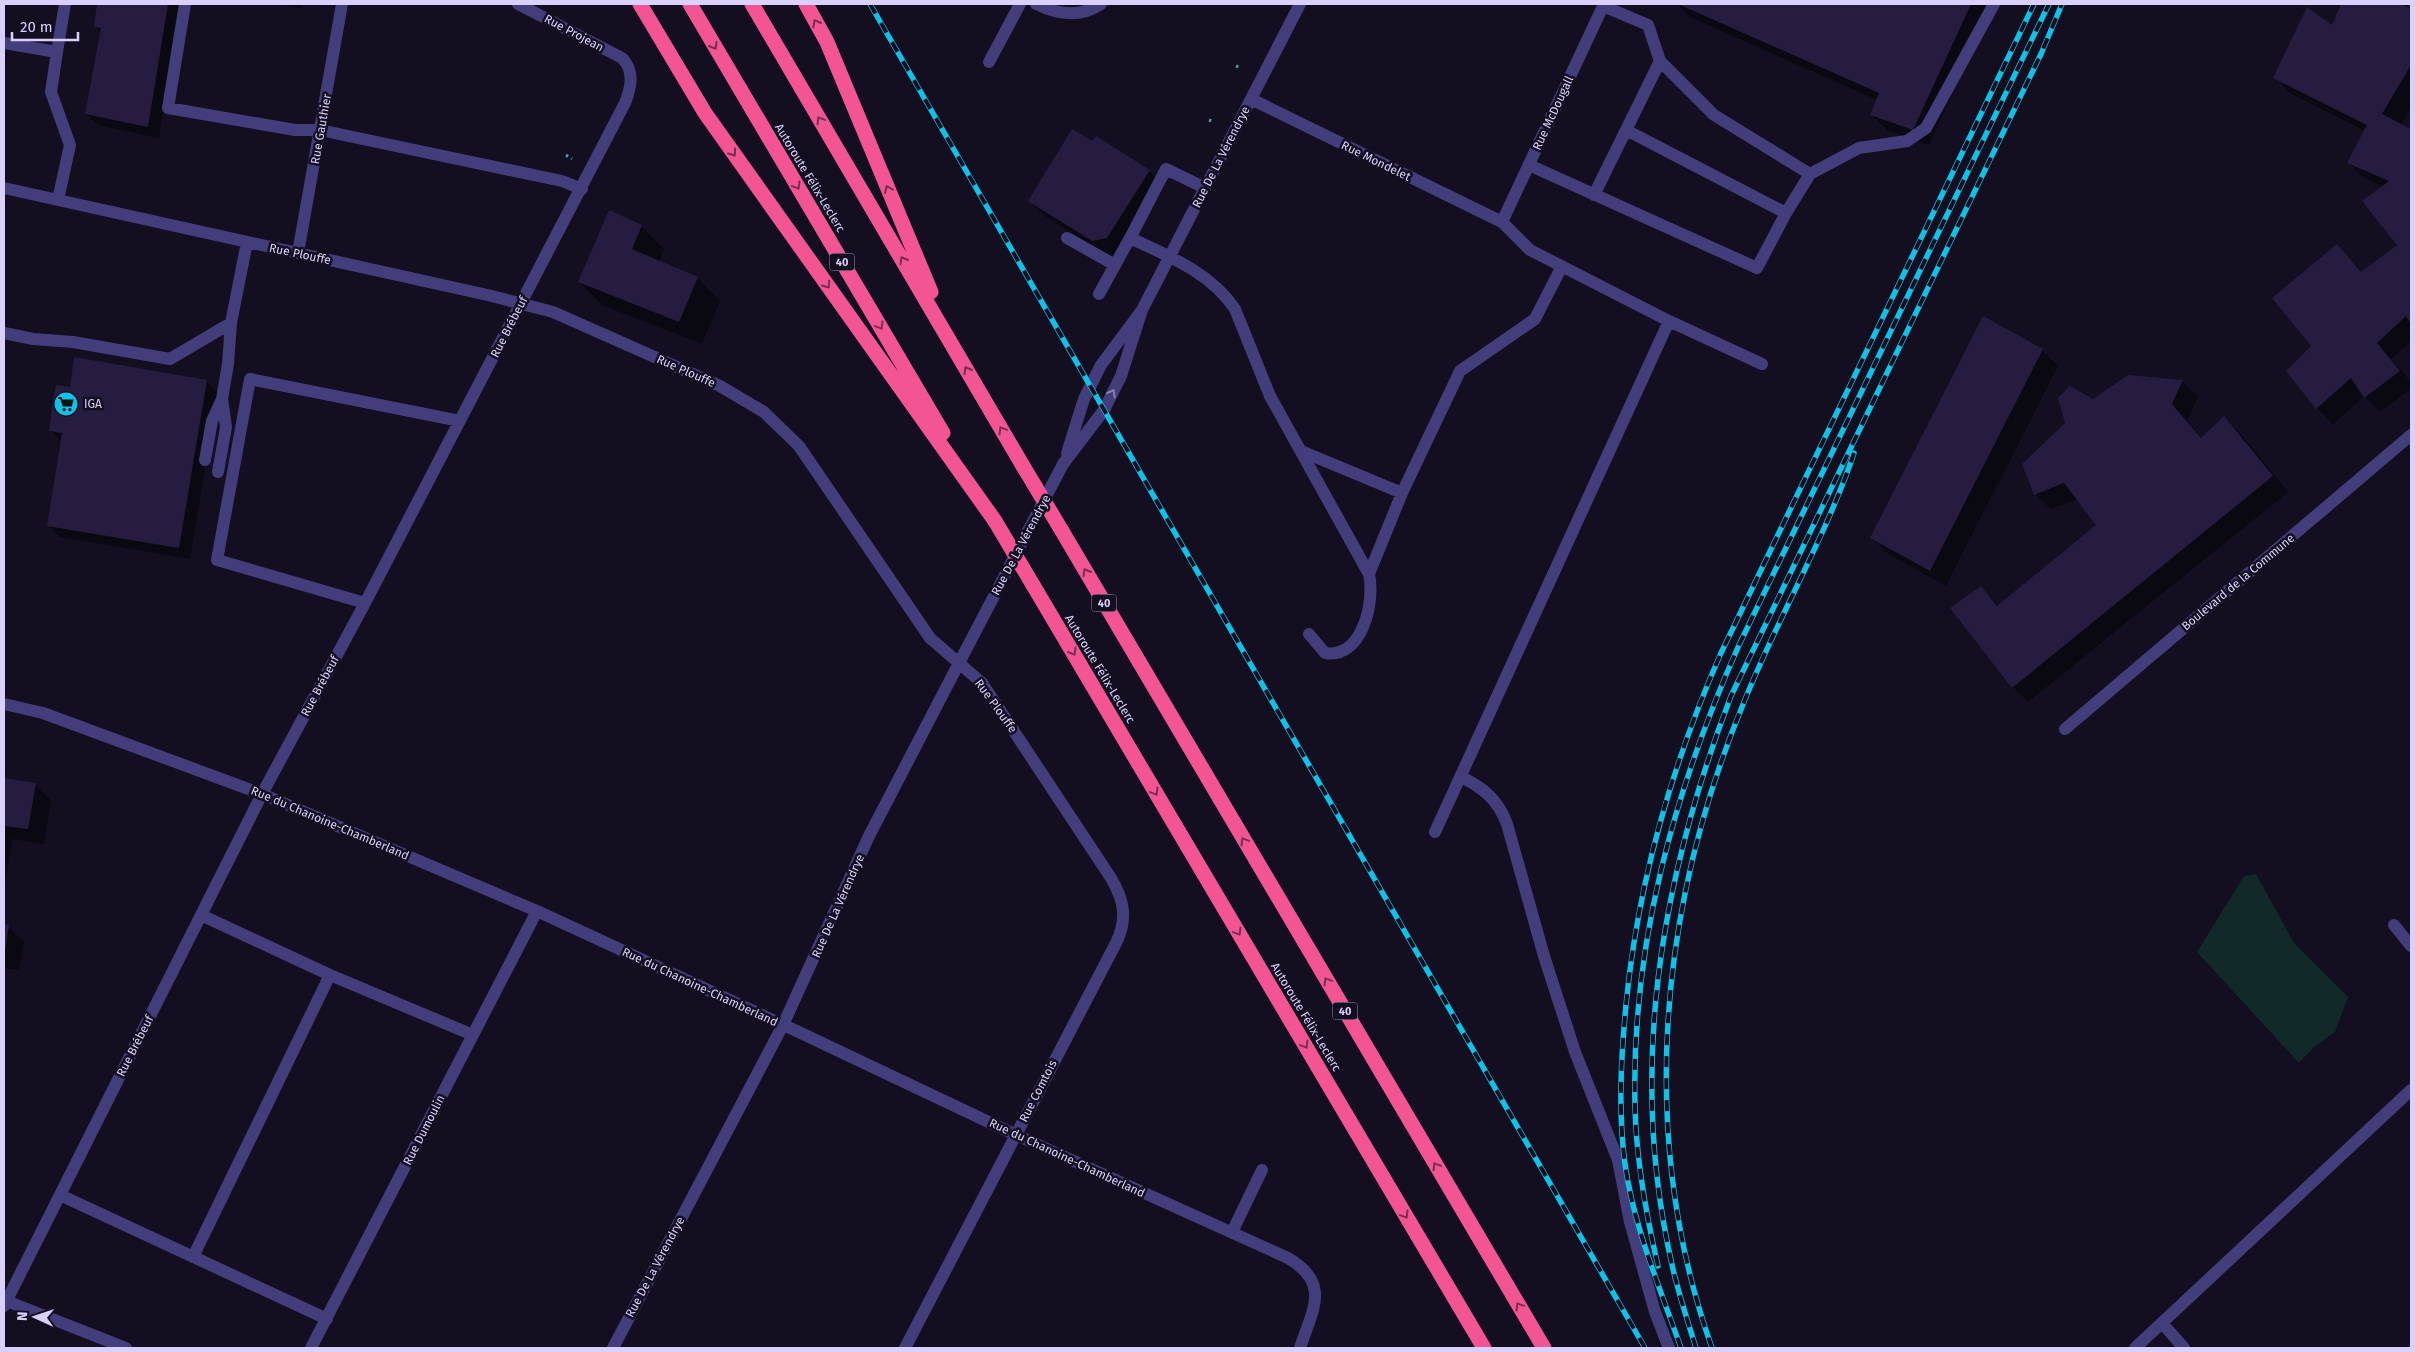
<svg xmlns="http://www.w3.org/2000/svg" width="2415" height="1352" font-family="'Fira Sans',sans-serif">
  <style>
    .green { fill: #12292a }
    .shadow { fill: #0007 }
    .building { fill: #261c40 }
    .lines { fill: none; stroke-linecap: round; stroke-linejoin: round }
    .path { stroke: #37a8aa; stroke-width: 3; stroke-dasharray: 2.5 4; stroke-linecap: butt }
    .minor { stroke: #443d7c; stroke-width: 12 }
    .highway { stroke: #f35594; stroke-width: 15 }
    .rail-casing { stroke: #11c1e8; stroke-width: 5.5 }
    .rail { stroke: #130f20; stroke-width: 4; stroke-dasharray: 11; stroke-linecap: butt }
    .highway-bridge { stroke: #f35594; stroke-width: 15 }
    .oneway { stroke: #782e54 }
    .oneway2 { stroke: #8780b6 }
    .labels { text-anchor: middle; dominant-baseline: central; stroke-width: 5; stroke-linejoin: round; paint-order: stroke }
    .shield { fill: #130f20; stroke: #9e97ba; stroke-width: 1 }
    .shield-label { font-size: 11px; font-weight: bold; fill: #d9d1fc }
    .street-label { font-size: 12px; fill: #d9d1fc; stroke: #130f20 }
    .poi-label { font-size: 12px; fill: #d9d1fc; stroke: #130f20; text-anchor: start }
  </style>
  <rect width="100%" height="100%" fill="#130f20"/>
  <path class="green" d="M 2256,874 L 2294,943 L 2348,997 L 2335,1032 L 2314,1047 L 2299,1063 L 2197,952 L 2244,876 Z"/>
  <path class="shadow" d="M 99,4 L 182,4 L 159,138 L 98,125 L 86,114 L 101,32 L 95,26 Z
    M 277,4 L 307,4 L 300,8 Z
    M 1677,4 L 1994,4 L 1929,145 L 1887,130 L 1871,114 L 1877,100 L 1690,17 Z
    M 2342,4 L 2399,4 L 2411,11 L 2411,107 L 2401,125 L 2411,130 L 2411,341 L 2391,359 L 2411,382 L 2411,389 L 2380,412 L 2364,396 L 2333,424 L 2317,408 L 2288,372 L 2313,347 L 2337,246 L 2362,272 L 2399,245 L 2384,187 L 2364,178 L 2349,163 L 2365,131 L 2290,93 L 2275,77 L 2332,27 Z
    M 1092,143 L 1149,171 L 1165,187 L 1123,253 L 1109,256 L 1045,216 L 1029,201 Z
    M 641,226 L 664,249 L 659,261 L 697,278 L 720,301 L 702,344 L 602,305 L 579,282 Z
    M 2042,350 L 2058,366 L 1946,586 L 1887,553 L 1871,537 Z
    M 206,381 L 218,393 L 190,559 L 60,537 L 48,525 L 62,442 L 50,430 L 71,388 Z
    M 2182,381 L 2198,397 L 2187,421 L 2202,438 L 2224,418 L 2240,433 L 2288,492 L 2028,702 L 2013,687 L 1981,587 L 1999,606 L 2098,525 L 2078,499 L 2051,509 L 2035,494 Z
    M 4,780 L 35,785 L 51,800 L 44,844 L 12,839 L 4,893 Z
    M 4,926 L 8,926 L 24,942 L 19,970 L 4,968 Z"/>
  <path class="building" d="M 97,4 L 168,4 L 148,127 L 85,114 L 101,28 L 94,27 Z
    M 1678,4 L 1971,4 L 1913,130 L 1870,115 L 1879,93 Z
    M 2341,4 L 2401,4 L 2411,9 L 2411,65 L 2382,114 L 2411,129 L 2411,324 L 2406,316 L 2377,343 L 2400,371 L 2364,398 L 2351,378 L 2316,409 L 2286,371 L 2311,346 L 2272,298 L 2337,244 L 2361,272 L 2397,245 L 2362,201 L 2389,181 L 2347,163 L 2367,125 L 2273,78 L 2307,7 L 2332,25 Z
    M 1072,129 L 1092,141 L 1096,136 L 1150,170 L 1107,238 L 1092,241 L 1028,201 Z
    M 609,210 L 642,225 L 632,249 L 698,277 L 679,322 L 578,282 Z
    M 1983,316 L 2043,349 L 1930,571 L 1870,538 Z
    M 74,357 L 207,380 L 179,548 L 47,526 L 62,433 L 49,431 L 54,394 L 56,385 L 70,387 Z
    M 2128,375 L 2183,380 L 2172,404 L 2201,438 L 2224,416 L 2273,476 L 2012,688 L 1950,608 L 1981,586 L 1997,606 L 2096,525 L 2064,483 L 2034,495 L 2022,464 L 2065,423 L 2058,398 L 2070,386 L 2093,399 Z
    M 4,778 L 36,783 L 28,829 L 4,826 Z
    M 4,924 L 9,925 L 5,951 L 4,951 Z"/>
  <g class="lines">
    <path class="path" d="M 1236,66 L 1241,68
      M 1209,120 L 1214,122
      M 566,155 L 572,159"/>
    <path class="minor" d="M 185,4 L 168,108 L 295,130 L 320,130 L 562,181 L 582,189
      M 1036,4 C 1058,15 1080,18 1101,4
      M 4,43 L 57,52 L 65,4
      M 57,52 L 51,92 L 70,145 L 58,200
      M 1660,61 L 1714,115 L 1810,174
      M 989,62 L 1020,4
      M 1251,99 L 1502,222 L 1530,250 L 1669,321 L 1435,832
      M 1626,130 L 1786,213
      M 1529,165 L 1757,268 L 1786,213 L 1810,174 L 1859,148 L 1907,141 L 1926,128 L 1994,4
      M 4,188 L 492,296 L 553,312 L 720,386 L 764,412 L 799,446 L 930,638 L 982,683 L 1111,878 C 1124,900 1128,919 1116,943 L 905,1348
      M 1205,188 L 1166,169 L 1130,238 C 1168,256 1210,272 1235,309 L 1270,396 L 1369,574 C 1375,601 1363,659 1325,653 L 1309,634
      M 1594,195 L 1660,61 L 1648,25 L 1603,6
      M 1502,222 L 1604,4
      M 1067,238 L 1115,265 L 1130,238
      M 298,253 L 342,4
      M 1099,294 L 1115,265
      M 1669,321 L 1762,364
      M 4,333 L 33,339 L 73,342 L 170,359 L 231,323 L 247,242
      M 1301,451 L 1402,493 L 1369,574
      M 1067,453 L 1084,399 L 1101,365 L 1142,310 L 1300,4
      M 205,460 L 212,421 L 222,399 L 228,364 L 231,323
      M 218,472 L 226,427 L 222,399
      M 1402,493 L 1460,371 L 1535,319 L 1562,266
      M 365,603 L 217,560 L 250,379 L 460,421
      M 4,704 L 43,713 L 262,794 L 537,911 L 803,1034 L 1016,1135 L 1288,1258 C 1332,1284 1312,1310 1300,1348
      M 2065,729 L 2411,435
      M 1461,777 C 1484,788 1498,800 1507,824 L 1544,956 L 1575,1052 L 1618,1160 L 1630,1222 L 1655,1312 L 1669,1348
      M 201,915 L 330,975 L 473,1035
      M 2394,925 L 2411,946
      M 60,1195 L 327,1319
      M 1232,1232 L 1262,1170
      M 193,1257 L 330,975
      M 4,1300 L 126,1348
      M 4,1306 L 262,794 L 365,603 L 625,103 C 631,88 635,71 622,58 L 518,4
      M 2162,1323 L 2184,1348
      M 311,1348 L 537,911
      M 613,1348 L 783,1025 L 869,836 L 959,663 L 1063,464 L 1104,410 L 1121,376 L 1142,310
      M 2135,1348 L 2411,1090"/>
    <path class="highway" d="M 640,4 L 705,113 L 995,521
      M 690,4 L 943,433
      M 752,4 L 1023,466
      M 806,4 L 827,42 L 931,292
      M 1062,531 L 1544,1348
      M 1033,585 L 1484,1348"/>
    <defs>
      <path id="rail" d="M 870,4 L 1645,1348
        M 1658,1266 C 1646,1214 1636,1160 1635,1106 C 1631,945 1674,791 1739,645 L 2049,4
        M 1681,1348 C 1660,1288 1634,1228 1625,1164 C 1618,1111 1621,1058 1626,1005 C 1638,881 1671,767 1721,653 L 2034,4
        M 1696,1348 C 1688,1322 1679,1295 1673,1269 C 1627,1073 1660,881 1731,696 L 2041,54 L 2062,4
        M 1712,1348 C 1637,1136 1659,907 1744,702 C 1778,617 1825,539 1854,453"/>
    </defs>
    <use href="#rail" class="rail-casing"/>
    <use href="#rail" class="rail"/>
    <path class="highway-bridge" d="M 1023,466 L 1062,531
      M 995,521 L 1033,585"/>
  </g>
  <defs><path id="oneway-chevron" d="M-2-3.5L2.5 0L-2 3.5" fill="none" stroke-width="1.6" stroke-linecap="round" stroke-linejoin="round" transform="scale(1.25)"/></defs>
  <g class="oneway">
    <use href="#oneway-chevron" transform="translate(816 23) rotate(-120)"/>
    <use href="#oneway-chevron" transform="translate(714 46) rotate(60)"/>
    <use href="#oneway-chevron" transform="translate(820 120) rotate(-121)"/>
    <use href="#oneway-chevron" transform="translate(733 153) rotate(55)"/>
    <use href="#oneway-chevron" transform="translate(797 186) rotate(59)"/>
    <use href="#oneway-chevron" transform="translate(888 189) rotate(-113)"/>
    <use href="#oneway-chevron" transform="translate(903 260) rotate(-120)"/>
    <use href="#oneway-chevron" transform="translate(827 285) rotate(55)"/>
    <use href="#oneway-chevron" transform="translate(880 326) rotate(59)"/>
    <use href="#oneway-chevron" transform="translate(967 370) rotate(-120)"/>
    <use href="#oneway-chevron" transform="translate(1002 430) rotate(-121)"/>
    <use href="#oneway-chevron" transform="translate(1086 572) rotate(-120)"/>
    <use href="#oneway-chevron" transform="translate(1073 652) rotate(59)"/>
    <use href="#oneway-chevron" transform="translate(1155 792) rotate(59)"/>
    <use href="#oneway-chevron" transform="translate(1244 841) rotate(-121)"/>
    <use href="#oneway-chevron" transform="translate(1238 932) rotate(59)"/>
    <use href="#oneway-chevron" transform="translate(1327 981) rotate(-121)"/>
    <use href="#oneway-chevron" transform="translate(1305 1045) rotate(59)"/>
    <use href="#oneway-chevron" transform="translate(1436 1166) rotate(-121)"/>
    <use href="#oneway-chevron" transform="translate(1405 1215) rotate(59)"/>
    <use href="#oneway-chevron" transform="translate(1519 1306) rotate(-121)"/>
  </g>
  <use class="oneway2" href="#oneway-chevron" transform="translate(1112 393) rotate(-62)"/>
  <defs>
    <symbol id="supermarket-disc" viewBox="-11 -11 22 22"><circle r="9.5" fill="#11c1e8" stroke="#130f20"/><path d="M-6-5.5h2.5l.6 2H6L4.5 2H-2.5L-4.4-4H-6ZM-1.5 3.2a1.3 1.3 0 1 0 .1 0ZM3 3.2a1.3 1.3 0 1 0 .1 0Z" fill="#111"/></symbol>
  </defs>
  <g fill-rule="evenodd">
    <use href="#supermarket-disc" x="52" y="390" width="28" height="28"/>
  </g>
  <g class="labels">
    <g class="shield">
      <rect x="829.5" y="253.5" width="25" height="17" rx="4"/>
      <rect x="1091.5" y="594.5" width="25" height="17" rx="4"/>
      <rect x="1332.5" y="1002.5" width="25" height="17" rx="4"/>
    </g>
    <g class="shield-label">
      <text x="842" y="262">40</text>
      <text x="1104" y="603">40</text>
      <text x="1345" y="1011">40</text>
    </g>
    <g class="street-label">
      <text transform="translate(574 33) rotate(28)">Rue Projean</text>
      <text transform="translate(1553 113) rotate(-65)">Rue McDougall</text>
      <text transform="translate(321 129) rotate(-80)">Rue Gauthier</text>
      <text transform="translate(1221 157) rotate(-63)">Rue De La Vérendrye</text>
      <text transform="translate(1376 161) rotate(26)">Rue Mondelet</text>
      <text transform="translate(810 178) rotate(59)">Autoroute Félix-Leclerc</text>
      <text transform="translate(300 254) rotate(12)">Rue Plouffe</text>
      <text transform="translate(509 327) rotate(-63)">Rue Brébeuf</text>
      <text transform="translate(686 371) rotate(24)">Rue Plouffe</text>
      <text transform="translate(1021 545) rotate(-62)">Rue De La Vérendrye</text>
      <text transform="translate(2238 582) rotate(-40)">Boulevard de la Commune</text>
      <text transform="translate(1100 669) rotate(59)">Autoroute Félix-Leclerc</text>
      <text transform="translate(320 686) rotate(-62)">Rue Brébeuf</text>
      <text transform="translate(996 706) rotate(54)">Rue Plouffe</text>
      <text transform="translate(330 823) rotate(23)">Rue du Chanoine-Chamberland</text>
      <text transform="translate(838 906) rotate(-66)">Rue De La Vérendrye</text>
      <text transform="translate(700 987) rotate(25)">Rue du Chanoine-Chamberland</text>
      <text transform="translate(1306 1017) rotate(59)">Autoroute Félix-Leclerc</text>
      <text transform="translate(135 1046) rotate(-63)">Rue Brébeuf</text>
      <text transform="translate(1038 1091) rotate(-63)">Rue Comtois</text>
      <text transform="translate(424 1130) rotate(-63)">Rue Dumoulin</text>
      <text transform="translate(1067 1158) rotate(25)">Rue du Chanoine-Chamberland</text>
      <text transform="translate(655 1267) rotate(-62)">Rue De La Vérendrye</text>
    </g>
    <g class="poi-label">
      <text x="84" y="404">IGA</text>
    </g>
  </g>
  <rect width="2415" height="1352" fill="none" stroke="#d9d1fc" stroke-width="10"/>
  <g transform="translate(35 1317) rotate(273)" stroke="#130f20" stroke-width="4" paint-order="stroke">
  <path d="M0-4L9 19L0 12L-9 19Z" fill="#d9d1fc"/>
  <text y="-8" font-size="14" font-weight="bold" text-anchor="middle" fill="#d9d1fc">N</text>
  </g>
  <path d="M12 32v8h66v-8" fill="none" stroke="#d9d1fc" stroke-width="2.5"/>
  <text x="20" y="32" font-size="15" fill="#d9d1fc" stroke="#130f20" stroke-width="4" paint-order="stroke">20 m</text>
</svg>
